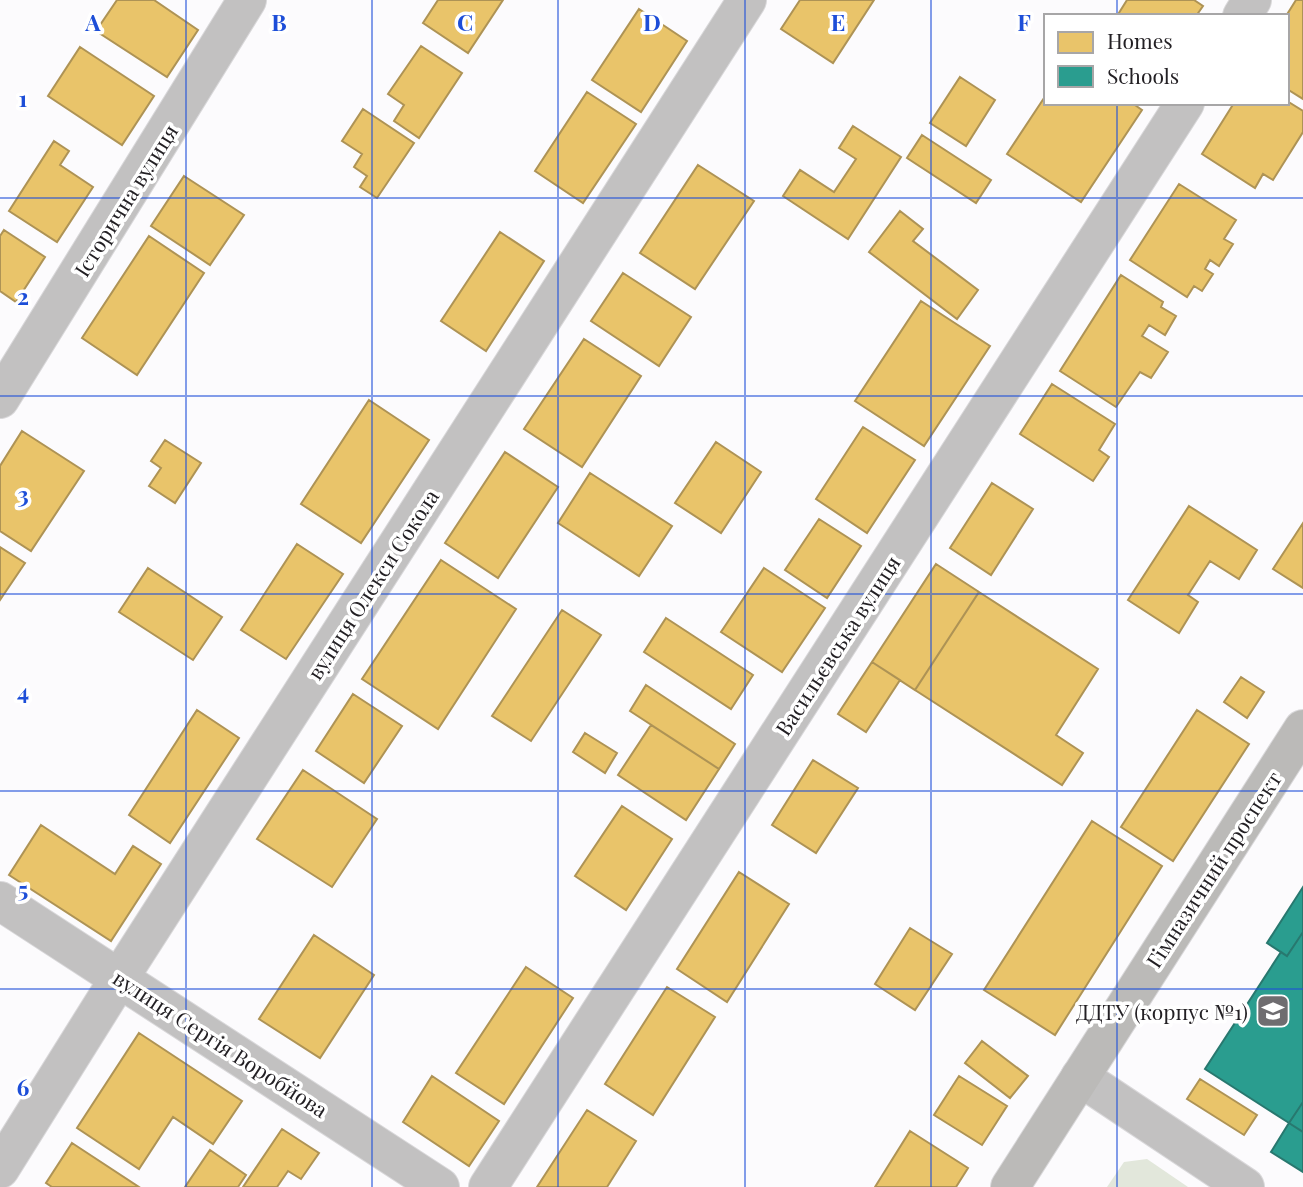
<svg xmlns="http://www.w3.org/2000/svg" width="1303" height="1187" font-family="'Playfair Display',serif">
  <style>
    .green { fill: #e2e7db }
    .homes { fill: #e9c46a; stroke: #ae9355; stroke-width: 2 }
    .schools { fill: #2a9d8f; stroke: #28786f; stroke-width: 2 }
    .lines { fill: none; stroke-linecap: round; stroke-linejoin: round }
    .minor-casing { stroke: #d9d8da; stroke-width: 40 }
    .major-casing { stroke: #d9d8da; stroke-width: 40 }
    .minor { stroke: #c2c1c1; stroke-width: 38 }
    .major { stroke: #bbbab8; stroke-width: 38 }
    .grid { fill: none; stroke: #1d4ed8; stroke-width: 2; stroke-opacity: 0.55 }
    .labels { text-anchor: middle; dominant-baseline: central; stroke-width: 7; stroke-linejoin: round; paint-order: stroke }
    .street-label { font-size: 21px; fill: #232024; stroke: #fff }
    .poi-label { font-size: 21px; fill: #232024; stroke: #fff; text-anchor: end }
    .grid-label { font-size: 23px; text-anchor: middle; font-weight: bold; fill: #1d4ed8; stroke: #fff; stroke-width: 7; stroke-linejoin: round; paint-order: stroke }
  </style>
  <rect width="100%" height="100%" fill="#fcfbfd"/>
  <path class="green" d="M 1147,1159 L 1188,1187 L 1107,1187 L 1124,1162 Z"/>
  <path class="homes" d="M 117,0 L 154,0 L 198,30 L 167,77 L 96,31 Z
    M 438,0 L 503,0 L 468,53 L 423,23 Z
    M 800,0 L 874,0 L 833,63 L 781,29 Z
    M 1127,0 L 1194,0 L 1203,6 L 1196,16 L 1117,16 Z
    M 1296,0 L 1303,0 L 1303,99 L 1287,89 L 1286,16 Z
    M 639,9 L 687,41 L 641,112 L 592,80 Z
    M 421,46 L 462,73 L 419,138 L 394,121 L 404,105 L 388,94 Z
    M 80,47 L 154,96 L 122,145 L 48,96 Z
    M 960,77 L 995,100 L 966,146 L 930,123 Z
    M 587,92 L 636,124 L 583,203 L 535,171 Z
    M 1046,95 L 1046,103 L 1132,103 L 1142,110 L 1081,202 L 1007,154 Z
    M 1287,101 L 1303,111 L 1303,132 L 1273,180 L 1263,174 L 1255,188 L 1202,154 L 1234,103 L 1287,103 Z
    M 363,109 L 414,143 L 377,198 L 360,187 L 367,176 L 354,167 L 362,154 L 342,141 Z
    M 853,126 L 901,157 L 848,239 L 783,196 L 800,170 L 834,192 L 856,159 L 839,148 Z
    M 922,135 L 991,180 L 976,203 L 907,158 Z
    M 54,141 L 69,151 L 60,165 L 93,187 L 57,242 L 9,211 Z
    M 698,165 L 754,201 L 695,289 L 640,253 Z
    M 184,176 L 244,215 L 210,265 L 151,226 Z
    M 1179,184 L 1236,220 L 1224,239 L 1233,244 L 1219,266 L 1210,260 L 1205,269 L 1213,274 L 1202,291 L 1194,286 L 1187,297 L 1130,260 Z
    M 900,211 L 923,229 L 913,241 L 978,290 L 957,319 L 869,252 Z
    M 4,230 L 45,257 L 16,302 L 0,291 L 0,236 Z
    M 500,232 L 544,261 L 486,351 L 441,321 Z
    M 149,236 L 204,273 L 137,375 L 82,338 Z
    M 623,273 L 691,317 L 659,366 L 591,321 Z
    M 1121,275 L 1163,302 L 1161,307 L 1176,316 L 1165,335 L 1149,325 L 1142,336 L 1168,352 L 1151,378 L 1140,372 L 1116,407 L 1060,371 Z
    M 921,301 L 990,346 L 924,446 L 855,401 Z
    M 584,339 L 641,376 L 582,467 L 524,429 Z
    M 1052,384 L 1115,424 L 1099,450 L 1109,457 L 1093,481 L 1020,434 Z
    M 369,400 L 429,440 L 361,543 L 301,504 Z
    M 863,427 L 915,460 L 867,533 L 816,499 Z
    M 22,431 L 84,471 L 31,551 L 0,531 L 0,466 Z
    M 165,440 L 201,463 L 175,503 L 149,486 L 161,468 L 151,461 Z
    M 716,442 L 761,472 L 721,533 L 675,503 Z
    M 505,452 L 558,487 L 498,578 L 445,543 Z
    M 590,473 L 672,526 L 639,576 L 558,523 Z
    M 992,483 L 1033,509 L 991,575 L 950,548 Z
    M 1189,506 L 1257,550 L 1239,579 L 1210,561 L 1188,595 L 1198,602 L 1179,633 L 1128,600 Z
    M 819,519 L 861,546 L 827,598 L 785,570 Z
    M 1303,523 L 1303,588 L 1273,569 Z
    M 297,544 L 343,574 L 286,659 L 241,630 Z
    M 0,547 L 25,563 L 0,600 Z
    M 441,560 L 516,609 L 438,729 L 362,679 Z
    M 936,564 L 979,592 L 915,690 L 872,662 Z
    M 148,568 L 222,617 L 193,660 L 119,612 Z
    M 764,568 L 825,608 L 782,672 L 721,632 Z
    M 979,592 L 1098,669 L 1056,735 L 1083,753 L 1062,785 L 915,690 Z
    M 562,610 L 601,635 L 531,741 L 492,716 Z
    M 666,618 L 753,675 L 731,709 L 644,652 Z
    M 872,662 L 900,680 L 866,732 L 838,714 Z
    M 1241,677 L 1264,692 L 1247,718 L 1224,702 Z
    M 646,685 L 735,744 L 719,769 L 630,711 Z
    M 353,694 L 402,726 L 364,783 L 316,751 Z
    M 197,710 L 239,738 L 170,843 L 129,815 Z
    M 1197,710 L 1249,744 L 1173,861 L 1121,827 Z
    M 651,725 L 719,769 L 686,820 L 618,775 Z
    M 585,733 L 617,753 L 605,773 L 573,752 Z
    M 813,760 L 858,788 L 816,853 L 772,825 Z
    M 303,770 L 377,819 L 332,887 L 257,839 Z
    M 622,806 L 672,839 L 626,910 L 575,876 Z
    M 1092,821 L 1162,866 L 1055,1035 L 984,990 Z
    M 41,825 L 115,874 L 133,846 L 161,864 L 111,941 L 9,875 Z
    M 739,872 L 789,904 L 727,1002 L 677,969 Z
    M 910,928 L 952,954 L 915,1010 L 875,984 Z
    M 314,935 L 374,975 L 320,1058 L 259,1019 Z
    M 526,967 L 573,998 L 504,1104 L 456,1073 Z
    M 667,987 L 715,1017 L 653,1115 L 605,1084 Z
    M 139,1033 L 242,1101 L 213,1144 L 173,1117 L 139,1169 L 77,1128 Z
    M 982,1041 L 1028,1076 L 1010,1098 L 965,1063 Z
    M 432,1076 L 499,1121 L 469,1166 L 403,1122 Z
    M 959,1076 L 1007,1106 L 982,1145 L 934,1115 Z
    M 1200,1079 L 1257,1115 L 1244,1135 L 1187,1099 Z
    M 587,1110 L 636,1141 L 607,1187 L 537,1187 Z
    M 282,1129 L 319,1153 L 301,1179 L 288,1171 L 277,1187 L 243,1187 Z
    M 910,1131 L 968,1168 L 956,1187 L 875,1187 Z
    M 72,1143 L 139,1187 L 52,1187 L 46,1183 Z
    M 210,1150 L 246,1175 L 238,1187 L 185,1187 Z"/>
  <path class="schools" d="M 1303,887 L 1303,932 L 1287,956 L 1267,943 Z
    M 1303,932 L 1303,1102 L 1289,1123 L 1205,1069 L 1281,952 L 1287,956 Z
    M 1303,1102 L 1303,1132 L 1289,1123 Z
    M 1289,1123 L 1303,1132 L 1303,1172 L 1271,1152 Z"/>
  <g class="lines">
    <defs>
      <path id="minor" d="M 1242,16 L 1252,0
        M 0,399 L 247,0
        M 0,901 L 440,1187
        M 1080,1077 L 1245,1187
        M 0,1169 L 120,977 L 747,0
        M 488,1187 L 1185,103"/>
      <path id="major" d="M 1010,1187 L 1303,729"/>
    </defs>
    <use href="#minor" class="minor-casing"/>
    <use href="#major" class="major-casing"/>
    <use href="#minor" class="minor"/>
    <use href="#major" class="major"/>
  </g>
  <path class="grid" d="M 186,0 L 186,1187M 372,0 L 372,1187M 558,0 L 558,1187M 745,0 L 745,1187M 931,0 L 931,1187M 1117,0 L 1117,16M 1117,103 L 1117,1187M 0,198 L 1303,198M 0,396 L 1303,396M 0,594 L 1303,594M 0,791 L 1303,791M 0,989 L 1303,989"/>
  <defs>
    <symbol id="university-square" viewBox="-11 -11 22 22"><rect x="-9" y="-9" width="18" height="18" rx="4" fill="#6f6d70" stroke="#fff"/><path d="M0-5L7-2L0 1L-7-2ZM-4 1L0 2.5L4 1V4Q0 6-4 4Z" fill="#fff"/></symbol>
  </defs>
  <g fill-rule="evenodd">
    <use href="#university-square" x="1254" y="992" width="38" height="38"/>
  </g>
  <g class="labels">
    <g class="street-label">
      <text transform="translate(125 200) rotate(-58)">Історична вулиця</text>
      <text transform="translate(372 584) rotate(-57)">вулиця Олекси Сокола</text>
      <text transform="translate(837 645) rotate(-57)">Васильєвська вулиця</text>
      <text transform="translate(1213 869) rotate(-57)">Гімназичний проспект</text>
      <text transform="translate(221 1043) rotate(33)">вулиця Сергія Воробйова</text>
    </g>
    <g class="poi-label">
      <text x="1248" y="1011">ДДТУ (корпус №1)</text>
    </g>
  </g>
  <g class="grid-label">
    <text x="93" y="31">A</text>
    <text x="279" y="31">B</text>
    <text x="465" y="31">C</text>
    <text x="652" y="31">D</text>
    <text x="838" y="31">E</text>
    <text x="1024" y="31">F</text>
    <text x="23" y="107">1</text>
    <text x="23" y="305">2</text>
    <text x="23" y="503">3</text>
    <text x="23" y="700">4</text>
    <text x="23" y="898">5</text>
    <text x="23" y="1096">6</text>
  </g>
  <rect x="1044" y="14" width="245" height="91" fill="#ffffff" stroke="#a7a6a7" stroke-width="2"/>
  <rect x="1058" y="32" width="35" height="21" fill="#e9c46a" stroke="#a7a6a7" stroke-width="2"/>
  <text x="1107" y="49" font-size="21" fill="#232024">Homes</text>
  <rect x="1058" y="66" width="35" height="21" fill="#2a9d8f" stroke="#a7a6a7" stroke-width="2"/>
  <text x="1107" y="84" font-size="21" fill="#232024">Schools</text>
</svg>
